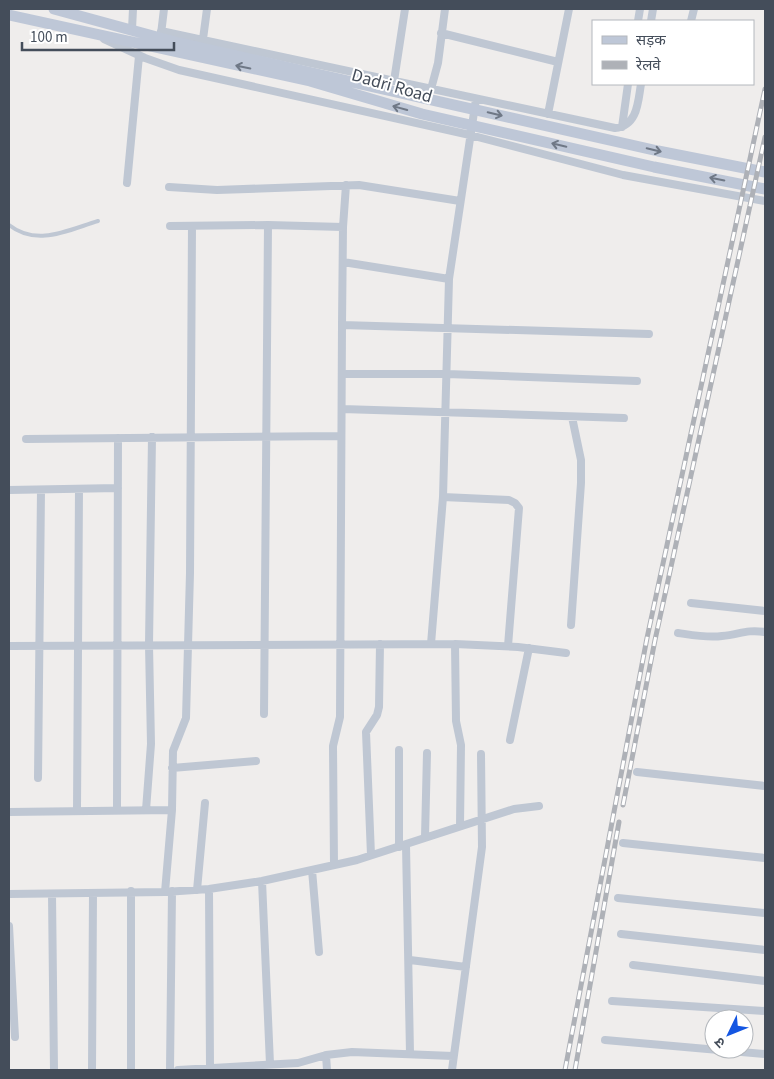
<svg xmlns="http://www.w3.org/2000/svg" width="774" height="1079" font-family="'Source Sans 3','Noto Sans Devanagari',sans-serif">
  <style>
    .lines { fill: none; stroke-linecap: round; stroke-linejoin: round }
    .lane { stroke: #bfc7d3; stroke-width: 4 }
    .street { stroke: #bfc7d3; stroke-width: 8 }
    .secondary { stroke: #bec7d7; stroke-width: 11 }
    .rail-casing { stroke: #aeb1b7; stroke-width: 5 }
    .rail { stroke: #fff; stroke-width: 3; stroke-dasharray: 9; stroke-linecap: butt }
    .oneway { stroke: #6f7886 }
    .labels { text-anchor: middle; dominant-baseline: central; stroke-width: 4; stroke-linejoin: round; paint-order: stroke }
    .street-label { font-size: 18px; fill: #444d5a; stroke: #fff }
  </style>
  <rect width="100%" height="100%" fill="#efedec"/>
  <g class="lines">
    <path class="lane" d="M 9,225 C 37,247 68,230 98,221"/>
    <path class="street" d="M 638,21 L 640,9
      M 651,21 L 653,9
      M 691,21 L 694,9
      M 132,29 L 133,9
      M 161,31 L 615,128 C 638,126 638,101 641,84
      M 441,33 L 558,62
      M 161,34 L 164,9
      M 104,39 L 145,58 L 179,70 L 470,135 L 623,175 L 765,201
      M 203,39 L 207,9
      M 394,81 L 405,9
      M 431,89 L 438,63 L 445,9
      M 548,114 L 569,9
      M 622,127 L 628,84
      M 127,183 L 139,56
      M 169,187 L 217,190 L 359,185 L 460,201
      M 170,226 L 268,225 L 343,227
      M 343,262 L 449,279
      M 342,325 L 649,334
      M 342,374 L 447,374 L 637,381
      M 342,409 L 624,418
      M 26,439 L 341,436
      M 9,490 L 118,488
      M 443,497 L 509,500 L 515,503 L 519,508 L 508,646
      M 691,603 L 765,611
      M 571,625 L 581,483 L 581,460 L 572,417
      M 678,633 C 692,635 707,638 722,636 C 739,635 745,629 765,632
      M 431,644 L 443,497 L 449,279 L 476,99
      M 455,644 L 456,721 L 461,745 L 460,826
      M 9,646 L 455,644 L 518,647 L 566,653
      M 264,714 L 268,225
      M 510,740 L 529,648
      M 172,768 L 256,761
      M 637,772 L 765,786
      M 38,778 L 41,490
      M 77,810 L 79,489
      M 117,810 L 118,438
      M 146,810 L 151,744 L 149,645 L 152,437
      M 9,812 L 172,810
      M 425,837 L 427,753
      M 623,843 L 765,858
      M 406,845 L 410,1053
      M 399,847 L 399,750
      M 371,855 L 366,732 L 377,715 L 379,707 L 380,644
      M 334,865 L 333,746 L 340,717 L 342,325 L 343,227 L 346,185
      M 312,870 L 319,952
      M 262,881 L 270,1064
      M 209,889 L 210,1067
      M 197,890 L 205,803
      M 165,892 L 172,810 L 173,751 L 186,718 L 190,573 L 192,226
      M 9,894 L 165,892 L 209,889 L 262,881 L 357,860 L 514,809 L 539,806
      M 52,895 L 54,1070
      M 618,898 L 765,913
      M 9,926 L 15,1037
      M 621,934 L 765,950
      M 410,960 L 466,967
      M 633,965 L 765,981
      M 612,1001 L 765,1011
      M 605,1040 L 765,1054
      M 326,1055 L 327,1070
      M 92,1070 L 93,893
      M 131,1070 L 131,891
      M 170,1070 L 172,891
      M 178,1070 L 298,1063 L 326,1055 L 352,1052 L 453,1056
      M 452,1070 L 482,847 L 481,754"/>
    <path class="secondary" d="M 54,9 L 175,42 L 658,151 L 765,172
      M 9,15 L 310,81 L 422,114 L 654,167 L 765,189"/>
    <defs>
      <path id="rail" d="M 623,805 L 655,640 L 765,137
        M 565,1070 L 647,638 L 765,89
        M 575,1070 L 619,822"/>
    </defs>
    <use href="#rail" class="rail-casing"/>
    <use href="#rail" class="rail"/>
  </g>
  <defs><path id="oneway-shaft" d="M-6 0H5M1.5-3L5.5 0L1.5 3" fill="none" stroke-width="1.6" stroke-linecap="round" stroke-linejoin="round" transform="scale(1.25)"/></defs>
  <g class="oneway">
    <use href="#oneway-shaft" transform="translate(243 67) rotate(-168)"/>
    <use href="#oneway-shaft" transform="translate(400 108) rotate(-165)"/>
    <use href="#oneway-shaft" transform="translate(495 114) rotate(13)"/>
    <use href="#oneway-shaft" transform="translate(559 145) rotate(-167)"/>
    <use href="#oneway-shaft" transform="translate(654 150) rotate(13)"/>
    <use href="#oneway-shaft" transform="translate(717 179) rotate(-169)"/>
  </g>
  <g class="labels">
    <g class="street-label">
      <text transform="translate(392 86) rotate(16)">Dadri Road</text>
    </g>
  </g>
  <rect width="774" height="1079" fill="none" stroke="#444d5a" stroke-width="20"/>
  <rect x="592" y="20" width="162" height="65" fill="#ffffff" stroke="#b4b8bd"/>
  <rect x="602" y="36" width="25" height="8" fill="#bec7d7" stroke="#b4b8bd"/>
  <text x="636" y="45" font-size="15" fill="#444d5a">सड़क</text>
  <rect x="602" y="61" width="25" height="8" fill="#aeb1b7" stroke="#b4b8bd"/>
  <text x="636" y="70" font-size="15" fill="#444d5a">रेलवे</text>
  <g transform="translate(729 1034) rotate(227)"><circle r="24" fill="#ffffff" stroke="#b4b8bd"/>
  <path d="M0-4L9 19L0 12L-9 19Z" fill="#1456e2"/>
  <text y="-8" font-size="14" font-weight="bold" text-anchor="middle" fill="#444d5a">उ</text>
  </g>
  <path d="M22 42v8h152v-8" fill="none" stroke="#444d5a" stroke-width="2.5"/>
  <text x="30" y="42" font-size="15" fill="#444d5a" stroke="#ffffff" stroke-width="4" paint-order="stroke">100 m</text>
</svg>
